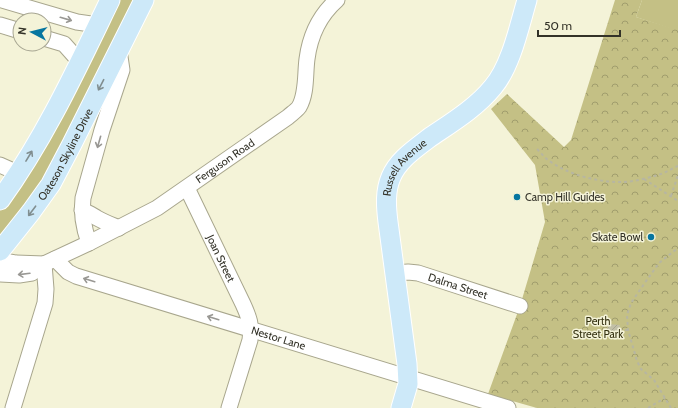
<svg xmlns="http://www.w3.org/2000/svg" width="678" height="408" font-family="Cabin,sans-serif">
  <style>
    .green { fill: #c4c085 }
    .park { fill: url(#park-crowns) }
    .building { fill: url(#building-hatch) }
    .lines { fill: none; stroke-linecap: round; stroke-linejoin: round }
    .minor-casing { stroke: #a8a68d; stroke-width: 17 }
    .major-casing { stroke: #fff; stroke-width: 21 }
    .path { stroke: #b7b6a1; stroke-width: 2; stroke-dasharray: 3 3; stroke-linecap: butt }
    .minor { stroke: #fff; stroke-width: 15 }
    .major { stroke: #cde9f9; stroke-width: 19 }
    .oneway { stroke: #999894 }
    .oneway2 { stroke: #808e90 }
    .poi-dot { fill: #0676a0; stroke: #f4f3d8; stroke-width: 1.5 }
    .labels { text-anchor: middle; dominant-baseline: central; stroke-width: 3; stroke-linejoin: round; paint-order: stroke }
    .street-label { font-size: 11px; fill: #333228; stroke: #f4f3d8 }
    .poi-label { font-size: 11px; fill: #333228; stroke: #f4f3d8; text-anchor: start }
    .park-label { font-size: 11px; fill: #343110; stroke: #f4f3d8 }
  </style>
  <defs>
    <pattern id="park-crowns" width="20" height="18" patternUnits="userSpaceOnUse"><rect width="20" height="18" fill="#c4c085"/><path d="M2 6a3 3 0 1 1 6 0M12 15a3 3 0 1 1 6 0" fill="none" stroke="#a09d6d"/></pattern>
    <pattern id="building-hatch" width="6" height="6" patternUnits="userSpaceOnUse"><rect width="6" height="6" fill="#c2c0a7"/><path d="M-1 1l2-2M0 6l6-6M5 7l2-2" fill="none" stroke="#a7a590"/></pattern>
  </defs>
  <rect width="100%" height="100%" fill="#f4f3d8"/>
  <path class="green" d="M 114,0 L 140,0 L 74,132 L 0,246 L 0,204 Z
    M 642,0 L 678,0 L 678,31 L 636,17 Z"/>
  <path class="park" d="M 615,0 L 642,0 L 636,17 L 678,30 L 678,408 L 537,408 L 488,394 L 520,306 L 545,222 L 535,165 L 491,109 L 507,94 L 564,147 L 571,140 Z"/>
  <path class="building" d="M 608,324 L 620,325 L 619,334 L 607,333 Z"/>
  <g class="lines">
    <defs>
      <g id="minor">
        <path d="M 2,0 L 77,22 L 98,25"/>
        <path d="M 0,25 L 20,31"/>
        <path d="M 44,38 L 64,44 L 80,62"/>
        <path d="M 0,165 L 18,173"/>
        <path id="s1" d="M 187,188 L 243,304 C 249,317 252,325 250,340 L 229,408"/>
        <path d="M 82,210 C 88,212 92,215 97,218 C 104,222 112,225 119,228"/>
        <path d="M 89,243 C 84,229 81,213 83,198 L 102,130 L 122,70 L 119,50"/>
        <path id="s2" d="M 55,259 L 68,272 L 76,276 L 508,408"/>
        <path d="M 0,260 L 16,263 L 44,264"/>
        <path id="s3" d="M 395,273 L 408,272 L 418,273 L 520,306"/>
        <path id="s4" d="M 0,274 L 19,275 L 32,273 L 44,264 L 89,243 L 157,208 L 288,117 C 291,114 296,111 299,107 C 307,94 305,73 307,59 C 310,36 320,15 337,0"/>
        <path d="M 13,408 L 45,303 L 46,289 L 44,264"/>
      </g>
      <g id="major">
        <path d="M 0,200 C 45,138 77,68 110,0"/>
        <path id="s5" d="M 0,251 L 31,212 L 51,184 L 72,144 L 144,0"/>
        <path id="s6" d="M 401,408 L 408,384 L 407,364 L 388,222 C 386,206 385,191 391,177 C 398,160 415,149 429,138 C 451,123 476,108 493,87 C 511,66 519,27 527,0"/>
      </g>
    </defs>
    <use href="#minor" class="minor-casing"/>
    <use href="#major" class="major-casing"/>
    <path class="path" d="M 537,149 C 541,153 544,157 548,160 C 568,175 600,183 625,182 C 636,181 648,178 658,175 C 665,173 671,169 678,166
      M 644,179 L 678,201
      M 671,196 L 678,175
      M 619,330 L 628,330
      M 648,408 L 665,398
      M 671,408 L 654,380 L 641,369 L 637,361 L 628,330 L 627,315 L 631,303 L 644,284 L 659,263 L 678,248"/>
    <use href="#minor" class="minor"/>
    <use href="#major" class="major"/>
  </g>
  <defs><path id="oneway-shaft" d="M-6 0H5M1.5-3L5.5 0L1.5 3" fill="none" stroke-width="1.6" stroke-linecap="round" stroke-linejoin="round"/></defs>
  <g class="oneway">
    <use href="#oneway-shaft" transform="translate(66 19) rotate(16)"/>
    <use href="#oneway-shaft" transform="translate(99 142) rotate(106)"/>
    <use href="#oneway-shaft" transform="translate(24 274) rotate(173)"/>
    <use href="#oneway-shaft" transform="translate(89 280) rotate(-163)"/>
    <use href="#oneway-shaft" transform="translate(213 318) rotate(-163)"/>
  </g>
  <g class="oneway2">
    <use href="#oneway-shaft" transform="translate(101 85) rotate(117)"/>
    <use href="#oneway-shaft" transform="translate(29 156) rotate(-59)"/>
    <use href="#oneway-shaft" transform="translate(32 211) rotate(127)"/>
  </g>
  <g class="poi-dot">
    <circle cx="517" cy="197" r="4"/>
    <circle cx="651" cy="237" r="4"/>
  </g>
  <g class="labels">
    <g class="street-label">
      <text stroke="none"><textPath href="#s5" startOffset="117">Oateson Skyline Drive</textPath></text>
      <text stroke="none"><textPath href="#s4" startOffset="256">Ferguson Road</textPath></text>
      <text stroke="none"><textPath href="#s6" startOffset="249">Russell Avenue</textPath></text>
      <text stroke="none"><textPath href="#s1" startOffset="78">Joan Street</textPath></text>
      <text stroke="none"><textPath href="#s3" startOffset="65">Dalma Street</textPath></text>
      <text stroke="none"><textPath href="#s2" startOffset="239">Nestor Lane</textPath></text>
    </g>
    <g class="poi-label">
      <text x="525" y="197">Camp Hill Guides</text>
      <text x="643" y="237" text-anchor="end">Skate Bowl</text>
    </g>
    <g class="park-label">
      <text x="598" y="321">Perth<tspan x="598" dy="13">Street Park</tspan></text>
    </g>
  </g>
  <g transform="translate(32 32) rotate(277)"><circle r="19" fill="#f4f3d8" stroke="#a7a692"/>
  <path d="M0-3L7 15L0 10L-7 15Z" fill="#0676a0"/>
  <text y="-6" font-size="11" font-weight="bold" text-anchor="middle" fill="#333228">N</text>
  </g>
  <path d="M538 30v6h82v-6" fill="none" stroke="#333228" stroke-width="2"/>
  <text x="544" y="30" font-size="12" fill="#333228" stroke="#f4f3d8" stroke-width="3" paint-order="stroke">50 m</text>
</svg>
